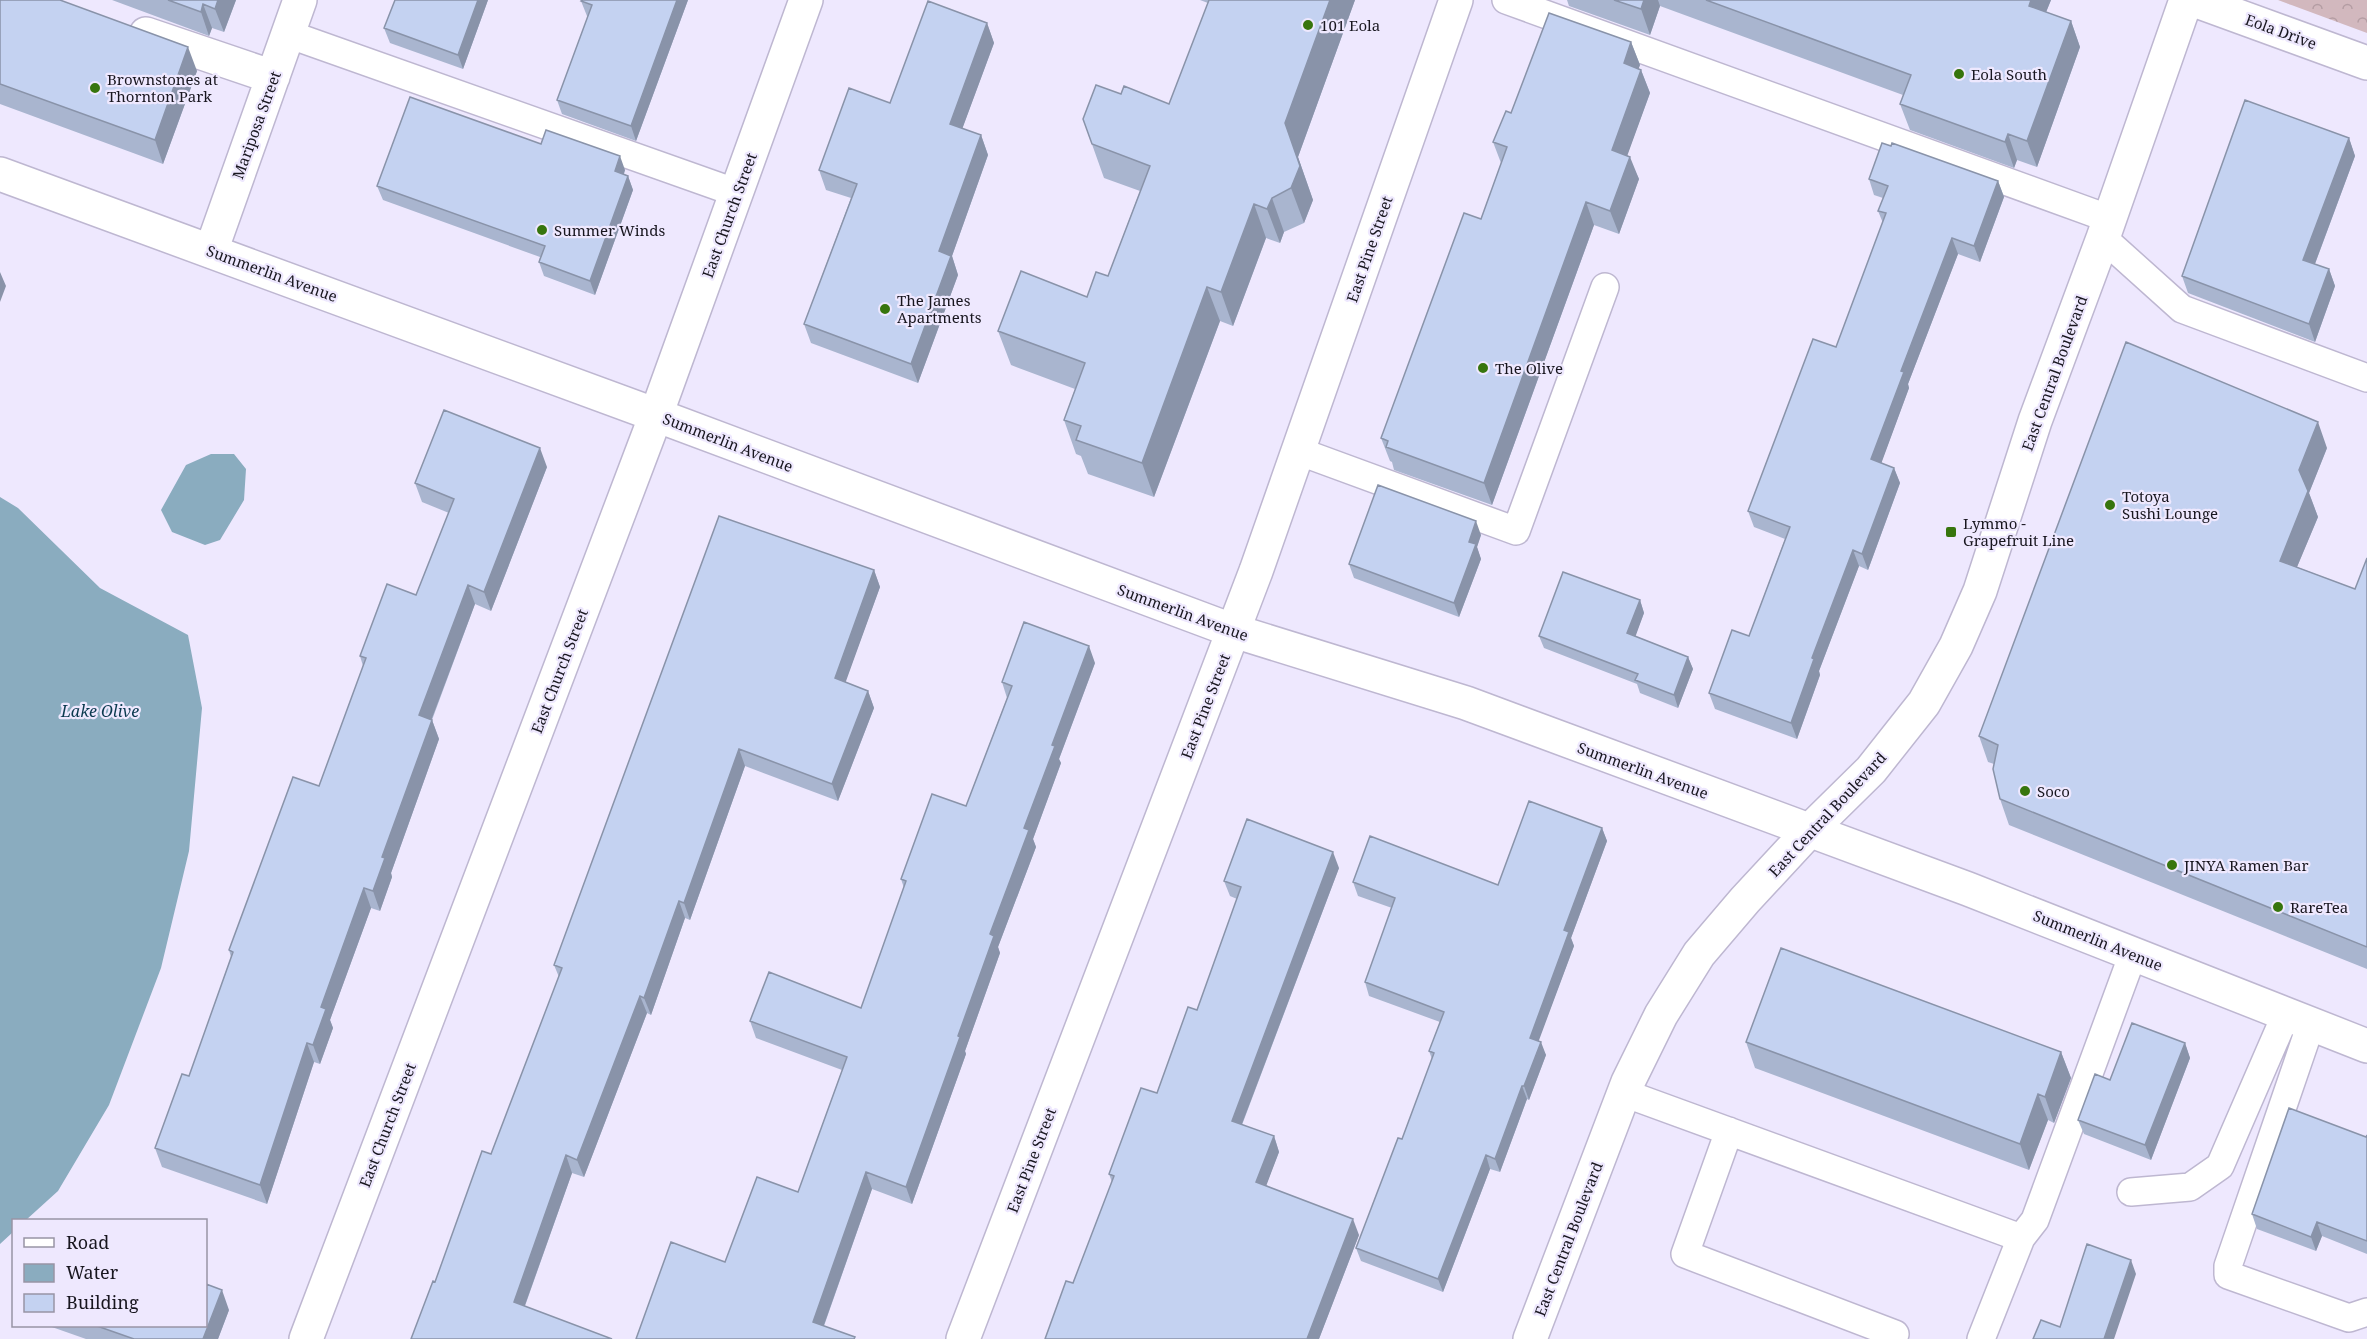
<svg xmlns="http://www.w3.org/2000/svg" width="2367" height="1339" font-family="'Noto Serif',serif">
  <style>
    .park { fill: url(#park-crowns) }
    .water { fill: #8aacbf }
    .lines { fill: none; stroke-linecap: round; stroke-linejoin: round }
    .lane-casing { stroke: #beb7d1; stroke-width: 30 }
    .street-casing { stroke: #beb7d1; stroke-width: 36 }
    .secondary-casing { stroke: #beb7d1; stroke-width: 36 }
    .lane { stroke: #fff; stroke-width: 27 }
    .street { stroke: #fff; stroke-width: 33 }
    .secondary { stroke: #fff; stroke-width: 33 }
    .wall { fill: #a9b5cf }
    .shaded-wall { fill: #8993a9 }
    .building { fill: #c4d2f1; stroke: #8993a9; stroke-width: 1.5 }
    .poi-dot { fill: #37750d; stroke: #eee8fe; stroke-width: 2 }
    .labels { text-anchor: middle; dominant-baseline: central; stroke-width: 4.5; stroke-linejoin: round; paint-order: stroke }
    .poi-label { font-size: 15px; fill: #18161f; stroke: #eee8fe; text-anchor: start }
    .street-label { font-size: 15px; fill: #18161f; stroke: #eee8fe }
    .water-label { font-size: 16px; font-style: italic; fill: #0a394e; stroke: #eee8fe }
  </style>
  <defs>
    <pattern id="park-crowns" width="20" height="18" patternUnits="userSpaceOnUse" patternTransform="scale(1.5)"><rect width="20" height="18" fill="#d2b8be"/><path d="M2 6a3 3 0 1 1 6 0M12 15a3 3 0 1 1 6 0" fill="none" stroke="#b49da3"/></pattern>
  </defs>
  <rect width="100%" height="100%" fill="#eee8fe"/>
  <path class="park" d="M 2278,0 L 2367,0 L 2367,33 Z"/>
  <path class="water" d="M 211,454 L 234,454 L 246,469 L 244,500 L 220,540 L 205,545 L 172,532 L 161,510 L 186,465 Z
    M 0,497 L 18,508 L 100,588 L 188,635 L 202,708 L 189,851 L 161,968 L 109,1105 L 58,1191 L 26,1220 L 14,1220 L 13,1232 L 0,1244 Z"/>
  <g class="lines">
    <defs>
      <path id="lane" d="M 1506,0 L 2110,219
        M 288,34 L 737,193
        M 2103,238 L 2182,309 L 2367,378
        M 1298,451 L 1516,531 L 1605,287
        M 2311,1024 L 2228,1266 L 2228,1275 L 2349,1318 L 2367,1312
        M 1624,1093 L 2021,1238 L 1981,1339
        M 1729,1131 L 1685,1254 L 1895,1334
        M 2131,1192 L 2190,1187 L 2220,1166 L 2286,1014
        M 2021,1238 L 2035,1220 L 2133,954"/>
      <path id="street" d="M 2194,0 L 2367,63
        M 146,34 L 273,77
        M 211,251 L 300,0
        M 306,1339 L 656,415 L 806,0
        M 963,1339 L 1256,571 L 1456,0"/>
      <path id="secondary" d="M 0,174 L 656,415 L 1234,631 L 1466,703 L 1968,889 L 2367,1046
        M 1530,1339 L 1628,1082 L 1661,1015 L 1699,954 L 1745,900 L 1809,831 L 1871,770 L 1924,703 L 1956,646 L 1980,591 L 2035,421 L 2103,238 L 2186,0"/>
    </defs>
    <use href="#lane" class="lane-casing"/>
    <use href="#street" class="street-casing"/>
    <use href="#secondary" class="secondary-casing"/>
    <use href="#lane" class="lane"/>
    <use href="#street" class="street"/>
    <use href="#secondary" class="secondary"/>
  </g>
  <path class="wall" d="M 0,0 L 197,71 L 163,164 L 0,104 Z
    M 112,0 L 236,0 L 224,32 L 212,28 L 209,36 Z
    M 395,0 L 488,0 L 463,69 L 390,43 L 384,28 Z
    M 688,0 L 636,141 L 562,114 L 557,100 L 588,16 L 587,16 L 581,1 Z
    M 1200,0 L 1355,0 L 1298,157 L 1313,200 L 1304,223 L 1284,232 L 1280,243 L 1266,238 L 1233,326 L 1220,321 L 1154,497 L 1088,474 L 1081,456 L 1076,454 L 1064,420 L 1075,389 L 1011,365 L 998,331 L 1087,297 L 1108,276 L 1140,191 L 1104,178 L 1083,119 L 1121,94 L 1169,104 L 1208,3 Z
    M 1567,0 L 2051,0 L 2046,12 L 2071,21 L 2080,47 L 2037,167 L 2017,160 L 2014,168 L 1910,130 L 1900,104 L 1903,95 L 1660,6 L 1650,35 L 1569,6 Z
    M 987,23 L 994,43 L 962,129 L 981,135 L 988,155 L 952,256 L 958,275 L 918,383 L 811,343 L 804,324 L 851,198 L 826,190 L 819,170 L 890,103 Z
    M 1631,42 L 1640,65 L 1638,69 L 1641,70 L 1650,93 L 1627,155 L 1639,179 L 1619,234 L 1594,225 L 1492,505 L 1394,470 L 1392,462 L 1390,461 L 1381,438 L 1481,219 L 1501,163 L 1493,142 L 1511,113 Z
    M 2349,138 L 2355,156 L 2315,264 L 2329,269 L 2335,286 L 2315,342 L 2188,293 L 2182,276 Z
    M 541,144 L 625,170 L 624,174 L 628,176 L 633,190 L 595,295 L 544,276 L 539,262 L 540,257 L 383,200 L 377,186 Z
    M 1869,179 L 1998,181 L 2004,197 L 1980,262 L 1958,254 L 1908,384 L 1909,388 L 1881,463 L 1894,468 L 1900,483 L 1868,570 L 1859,566 L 1819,671 L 1820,675 L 1797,739 L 1715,709 L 1709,693 L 1749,636 L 1785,539 L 1754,527 L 1748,511 L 1836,347 L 1883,223 L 1878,211 L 1883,198 L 1874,195 Z
    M 2327,448 L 2309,493 L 2318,517 L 2297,567 L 2355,589 L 2367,558 L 2367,969 L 2009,825 L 2000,799 L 1994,764 L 1988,762 L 1979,736 Z
    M 547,467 L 491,611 L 475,604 L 432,720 L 439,739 L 391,873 L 392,877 L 380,911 L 371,908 L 330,1020 L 333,1028 L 320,1064 L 314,1062 L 267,1204 L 162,1167 L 155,1148 L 189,1076 L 231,957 L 229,950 L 319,786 L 363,666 L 360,656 L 416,595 L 449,513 L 422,502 L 415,483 Z
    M 1481,535 L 1477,547 L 1481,559 L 1459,617 L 1354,578 L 1349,564 Z
    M 874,570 L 880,587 L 845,682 L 868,691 L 874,708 L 838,801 L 745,766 L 690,920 L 685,918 L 651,1015 L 647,1013 L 584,1177 L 572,1173 L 525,1306 L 435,1282 L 491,1154 L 559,977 L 554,965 Z
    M 1640,600 L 1644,613 L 1635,636 L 1688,657 L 1693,669 L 1678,708 L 1640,693 L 1637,684 L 1544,648 L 1539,636 Z
    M 1095,663 L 1059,759 L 1061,763 L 1033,839 L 1036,847 L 998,947 L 1000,953 L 965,1051 L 966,1054 L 912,1204 L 872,1189 L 824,1326 L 636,1339 L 725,1262 L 798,1192 L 842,1070 L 756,1038 L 750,1021 L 861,1008 L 904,888 L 901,879 L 966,806 L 1007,698 L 1002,682 Z
    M 1602,828 L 1607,841 L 1571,938 L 1574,946 L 1538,1041 L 1546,1055 L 1529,1100 L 1527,1099 L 1500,1172 L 1490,1169 L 1443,1292 L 1361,1261 L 1356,1248 L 1402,1139 L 1432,1059 L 1429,1051 L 1440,1022 L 1369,996 L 1365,982 L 1392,908 L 1358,896 L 1353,882 L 1498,885 Z
    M 1339,868 L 1242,1125 L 1274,1136 L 1279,1152 L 1266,1185 L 1359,1235 L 1319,1339 L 1045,1339 L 1073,1283 L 1112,1182 L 1109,1174 L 1157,1093 L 1197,1010 L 1237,899 L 1230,896 L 1224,881 Z
    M 1746,1042 L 2061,1052 L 2071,1078 L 2054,1123 L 2048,1120 L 2029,1170 L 1755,1068 Z
    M 2185,1043 L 2190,1058 L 2151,1160 L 2084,1134 L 2078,1120 L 2110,1080 Z
    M 2367,1135 L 2367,1254 L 2322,1236 L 2316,1251 L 2257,1229 L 2252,1214 L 2366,1137 Z
    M 229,1310 L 218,1339 L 86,1339 L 49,1326 L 206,1326 Z"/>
  <path class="shaded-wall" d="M 218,0 L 236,0 L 224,32 L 215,9 Z
    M 478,0 L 488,0 L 463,69 L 458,55 Z
    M 677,0 L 688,0 L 636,141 L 631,126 Z
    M 1330,0 L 1355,0 L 1298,157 L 1313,200 L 1304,223 L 1291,188 L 1285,123 Z
    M 1644,0 L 1658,0 L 1660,6 L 1650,35 L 1641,9 Z
    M 2031,0 L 2051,0 L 2038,32 L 2029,6 Z
    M 203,4 L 212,28 L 209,36 L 201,12 Z
    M 2071,21 L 2080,47 L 2037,167 L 2027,141 Z
    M 987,23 L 994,43 L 957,143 L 950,124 Z
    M 1631,42 L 1640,65 L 1632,86 L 1624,63 Z
    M 188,47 L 197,71 L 163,164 L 155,140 Z
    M 1641,70 L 1650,93 L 1621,173 L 1612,150 Z
    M 2008,134 L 2017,160 L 2014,168 L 2005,142 Z
    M 981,135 L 988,155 L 952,256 L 958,275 L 918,383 L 911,364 L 939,251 Z
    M 2349,138 L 2355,156 L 2310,277 L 2303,260 Z
    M 620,156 L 625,170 L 620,185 L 615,171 Z
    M 1630,157 L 1639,179 L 1619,234 L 1610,211 Z
    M 628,176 L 633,190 L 595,295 L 590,281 Z
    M 1998,181 L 2004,197 L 1980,262 L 1974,246 Z
    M 1272,198 L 1284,232 L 1280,243 L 1267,209 Z
    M 1586,202 L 1594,225 L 1492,505 L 1484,483 Z
    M 1254,204 L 1266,238 L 1233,326 L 1221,292 Z
    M 1952,238 L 1958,254 L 1908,384 L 1909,388 L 1877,475 L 1871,459 L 1901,371 Z
    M 2329,269 L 2335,286 L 2315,342 L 2309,324 Z
    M 0,272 L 6,286 L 0,302 Z
    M 1207,287 L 1220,321 L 1154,497 L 1142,463 Z
    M 2318,422 L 2327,448 L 2309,493 L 2318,517 L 2289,586 L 2280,561 L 2299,470 Z
    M 540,448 L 547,467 L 491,611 L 484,592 Z
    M 1894,468 L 1900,483 L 1868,570 L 1862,554 Z
    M 1476,521 L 1481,535 L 1477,547 L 1481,559 L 1459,617 L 1454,603 L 1469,542 Z
    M 1853,550 L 1859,566 L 1819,671 L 1820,675 L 1797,739 L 1791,723 L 1812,658 Z
    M 874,570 L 880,587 L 841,695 L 835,678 Z
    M 468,585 L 475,604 L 426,734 L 419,715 Z
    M 1640,600 L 1644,613 L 1632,646 L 1627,633 Z
    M 1089,646 L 1095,663 L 1059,759 L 1061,763 L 1033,839 L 1036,847 L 998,947 L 1000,953 L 965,1051 L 966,1054 L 912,1204 L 906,1187 L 958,1036 L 1024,828 L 1052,745 Z
    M 1688,657 L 1693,669 L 1678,708 L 1674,695 Z
    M 868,691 L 874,708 L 838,801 L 832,784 Z
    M 432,720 L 439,739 L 391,873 L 392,877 L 380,911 L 373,891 L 382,857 Z
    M 739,749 L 745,766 L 690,920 L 684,903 Z
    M 1602,828 L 1607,841 L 1571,938 L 1574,946 L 1535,1051 L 1530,1038 L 1564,930 Z
    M 1333,852 L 1339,868 L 1237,1137 L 1232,1121 Z
    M 364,888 L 371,908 L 330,1020 L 333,1028 L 320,1064 L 313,1045 L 321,1007 Z
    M 679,901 L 685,918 L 651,1015 L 644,998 Z
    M 640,996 L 647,1013 L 584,1177 L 577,1160 Z
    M 1541,1042 L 1546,1055 L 1529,1100 L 1524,1086 Z
    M 307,1043 L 314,1062 L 267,1204 L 260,1185 Z
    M 2185,1043 L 2190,1058 L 2151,1160 L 2145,1145 Z
    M 2061,1052 L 2071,1078 L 2054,1123 L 2045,1097 Z
    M 1522,1086 L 1527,1099 L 1500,1172 L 1495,1159 Z
    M 2038,1094 L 2048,1120 L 2029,1170 L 2020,1144 Z
    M 1274,1136 L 1279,1152 L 1262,1197 L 1256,1182 Z
    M 566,1155 L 572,1173 L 520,1319 L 514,1302 Z
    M 1486,1155 L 1490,1169 L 1443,1292 L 1438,1279 Z
    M 866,1172 L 872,1189 L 819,1339 L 813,1322 Z
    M 1353,1219 L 1359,1235 L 1319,1339 L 1307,1339 Z
    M 2317,1222 L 2322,1236 L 2316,1251 L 2311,1237 Z
    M 2131,1260 L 2136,1274 L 2114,1339 L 2104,1339 Z
    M 222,1290 L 229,1310 L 218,1339 L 203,1339 Z"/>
  <path class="building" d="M 0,0 L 60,0 L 188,47 L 155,140 L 0,84 Z
    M 168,0 L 218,0 L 215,9 L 203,4 L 201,12 Z
    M 395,0 L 478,0 L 458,55 L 384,28 Z
    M 582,0 L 677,0 L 631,126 L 557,100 L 592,5 L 581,1 Z
    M 1209,0 L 1330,0 L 1285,123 L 1300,166 L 1291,188 L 1272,198 L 1267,209 L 1254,204 L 1221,292 L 1207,287 L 1142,463 L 1076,440 L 1081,426 L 1064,420 L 1085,363 L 998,331 L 1021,271 L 1087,297 L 1096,272 L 1108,276 L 1150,166 L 1092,144 L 1083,119 L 1096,85 L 1121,94 L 1124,86 L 1169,104 Z
    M 1614,0 L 1644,0 L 1641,9 Z
    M 1706,0 L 2031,0 L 2029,6 L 2071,21 L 2027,141 L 2008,134 L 2005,142 L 1900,104 L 1911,75 Z
    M 928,1 L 987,23 L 950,124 L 981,135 L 939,251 L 951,256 L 911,364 L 804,324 L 857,184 L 819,170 L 849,88 L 890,103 Z
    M 1549,13 L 1631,42 L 1624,63 L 1641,70 L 1612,150 L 1630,157 L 1610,211 L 1586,202 L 1484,483 L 1386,447 L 1388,441 L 1381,438 L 1464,213 L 1481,219 L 1507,147 L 1493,142 L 1506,111 L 1511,113 Z
    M 410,97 L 541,144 L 546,130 L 620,156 L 615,171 L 628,176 L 590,281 L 539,262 L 545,246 L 377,186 Z
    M 2245,100 L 2349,138 L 2303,260 L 2329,269 L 2309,324 L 2182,276 Z
    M 1882,143 L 1891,146 L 1892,143 L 1998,181 L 1974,246 L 1952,238 L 1901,371 L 1904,372 L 1871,459 L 1894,468 L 1862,554 L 1853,550 L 1812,658 L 1814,659 L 1791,723 L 1709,693 L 1732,630 L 1749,636 L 1790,527 L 1748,511 L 1813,339 L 1836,347 L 1886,213 L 1878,211 L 1888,186 L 1869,179 Z
    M 2126,342 L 2318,422 L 2299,470 L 2308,491 L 2280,561 L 2355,589 L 2367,558 L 2367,947 L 2000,799 L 1993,769 L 1998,745 L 1979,736 Z
    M 444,410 L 540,448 L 484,592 L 468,585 L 419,715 L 432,720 L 382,857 L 385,858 L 373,891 L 364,888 L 321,1007 L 326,1009 L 313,1045 L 307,1043 L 260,1185 L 155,1148 L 182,1074 L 189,1076 L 233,952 L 229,950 L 293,777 L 319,786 L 366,658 L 360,656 L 387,584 L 416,595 L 454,499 L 415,483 Z
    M 1378,485 L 1476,521 L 1469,542 L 1476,544 L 1454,603 L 1349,564 Z
    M 719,516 L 874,570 L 835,678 L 868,691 L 832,784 L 739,749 L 684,903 L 679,901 L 644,998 L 640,996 L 577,1160 L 566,1155 L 514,1302 L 612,1339 L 411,1339 L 433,1281 L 435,1282 L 482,1151 L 491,1154 L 562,968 L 554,965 Z
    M 1563,572 L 1640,600 L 1627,633 L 1688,657 L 1674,695 L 1635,680 L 1638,674 L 1539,636 Z
    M 1024,622 L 1089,646 L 1052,745 L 1055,746 L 1024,828 L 1029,830 L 990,934 L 994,936 L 958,1036 L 960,1037 L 906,1187 L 866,1172 L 813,1322 L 855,1337 L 854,1339 L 636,1339 L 671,1242 L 725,1262 L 757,1177 L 798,1192 L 847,1057 L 750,1021 L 769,972 L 861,1008 L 906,881 L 901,879 L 932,794 L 966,806 L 1012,686 L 1002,682 Z
    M 1529,801 L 1602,828 L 1564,930 L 1569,932 L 1530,1038 L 1541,1042 L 1524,1086 L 1522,1086 L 1495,1159 L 1486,1155 L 1438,1279 L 1356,1248 L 1398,1138 L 1402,1139 L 1434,1053 L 1429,1051 L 1444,1012 L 1365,982 L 1395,898 L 1353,882 L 1370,836 L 1498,885 Z
    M 1247,819 L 1333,852 L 1232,1121 L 1274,1136 L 1256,1182 L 1353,1219 L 1307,1339 L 1045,1339 L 1066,1281 L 1073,1283 L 1114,1176 L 1109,1174 L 1141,1088 L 1157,1093 L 1188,1007 L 1197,1010 L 1241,887 L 1224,881 Z
    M 1781,948 L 2061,1052 L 2045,1097 L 2038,1094 L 2020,1144 L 1746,1042 Z
    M 2132,1023 L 2185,1043 L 2145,1145 L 2078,1120 L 2095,1074 L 2110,1080 Z
    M 2289,1108 L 2366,1137 L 2367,1135 L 2367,1241 L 2317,1222 L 2311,1237 L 2252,1214 Z
    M 2087,1244 L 2131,1260 L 2104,1339 L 2033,1339 L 2041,1320 L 2060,1327 Z
    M 206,1284 L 222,1290 L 203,1339 L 134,1339 L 97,1326 L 206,1326 Z"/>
  <g class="poi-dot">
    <circle cx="1308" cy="25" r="6"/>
    <circle cx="1959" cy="74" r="6"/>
    <circle cx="95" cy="88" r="6"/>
    <circle cx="542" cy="230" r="6"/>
    <circle cx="885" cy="309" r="6"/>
    <circle cx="1483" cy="368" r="6"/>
    <circle cx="2110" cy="505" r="6"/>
    <rect x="1945" y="526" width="12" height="12" rx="3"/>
    <circle cx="2025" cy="791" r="6"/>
    <circle cx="2172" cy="865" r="6"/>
    <circle cx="2278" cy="907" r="6"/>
  </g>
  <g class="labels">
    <g class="poi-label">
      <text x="1320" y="25">101 Eola</text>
      <text x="1971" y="74">Eola South</text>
      <text x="107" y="79">Brownstones at<tspan x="107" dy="17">Thornton Park</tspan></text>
      <text x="554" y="230">Summer Winds</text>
      <text x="897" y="300">The James<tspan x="897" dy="17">Apartments</tspan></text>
      <text x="1495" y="368">The Olive</text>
      <text x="2122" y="496">Totoya<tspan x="2122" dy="17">Sushi Lounge</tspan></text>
      <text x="1963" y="523">Lymmo -<tspan x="1963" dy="17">Grapefruit Line</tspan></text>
      <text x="2037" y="791">Soco</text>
      <text x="2184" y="865">JINYA Ramen Bar</text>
      <text x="2290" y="907">RareTea</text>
    </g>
    <g class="street-label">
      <text transform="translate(2281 31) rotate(20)">Eola Drive</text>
      <text transform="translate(256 125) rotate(-70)">Mariposa Street</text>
      <text transform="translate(729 215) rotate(-70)">East Church Street</text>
      <text transform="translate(1369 249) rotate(-71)">East Pine Street</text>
      <text transform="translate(272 273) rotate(20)">Summerlin Avenue</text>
      <text transform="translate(2054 373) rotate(-70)">East Central Boulevard</text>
      <text transform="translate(728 442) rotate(21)">Summerlin Avenue</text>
      <text transform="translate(1183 612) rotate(20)">Summerlin Avenue</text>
      <text transform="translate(559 671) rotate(-69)">East Church Street</text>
      <text transform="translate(1205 706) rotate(-69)">East Pine Street</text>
      <text transform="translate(1643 770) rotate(20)">Summerlin Avenue</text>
      <text transform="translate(1827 814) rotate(-47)">East Central Boulevard</text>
      <text transform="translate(2098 940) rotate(22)">Summerlin Avenue</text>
      <text transform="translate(387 1125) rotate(-69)">East Church Street</text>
      <text transform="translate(1031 1160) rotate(-69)">East Pine Street</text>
      <text transform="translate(1568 1239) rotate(-69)">East Central Boulevard</text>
    </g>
    <g class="water-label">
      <text x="100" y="711">Lake Olive</text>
    </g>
  </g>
  <rect x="12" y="1219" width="195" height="108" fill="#eee8fe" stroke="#9894a5" stroke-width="1.5"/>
  <rect x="24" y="1238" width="30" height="9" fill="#ffffff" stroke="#9894a5" stroke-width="1.5"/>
  <text x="66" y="1249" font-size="18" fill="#18161f">Road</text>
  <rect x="24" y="1264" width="30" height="18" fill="#8aacbf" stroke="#9894a5" stroke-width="1.5"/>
  <text x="66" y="1279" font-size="18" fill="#18161f">Water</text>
  <rect x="24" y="1294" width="30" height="18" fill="#c4d2f1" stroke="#9894a5" stroke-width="1.5"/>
  <text x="66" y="1309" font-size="18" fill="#18161f">Building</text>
</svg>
